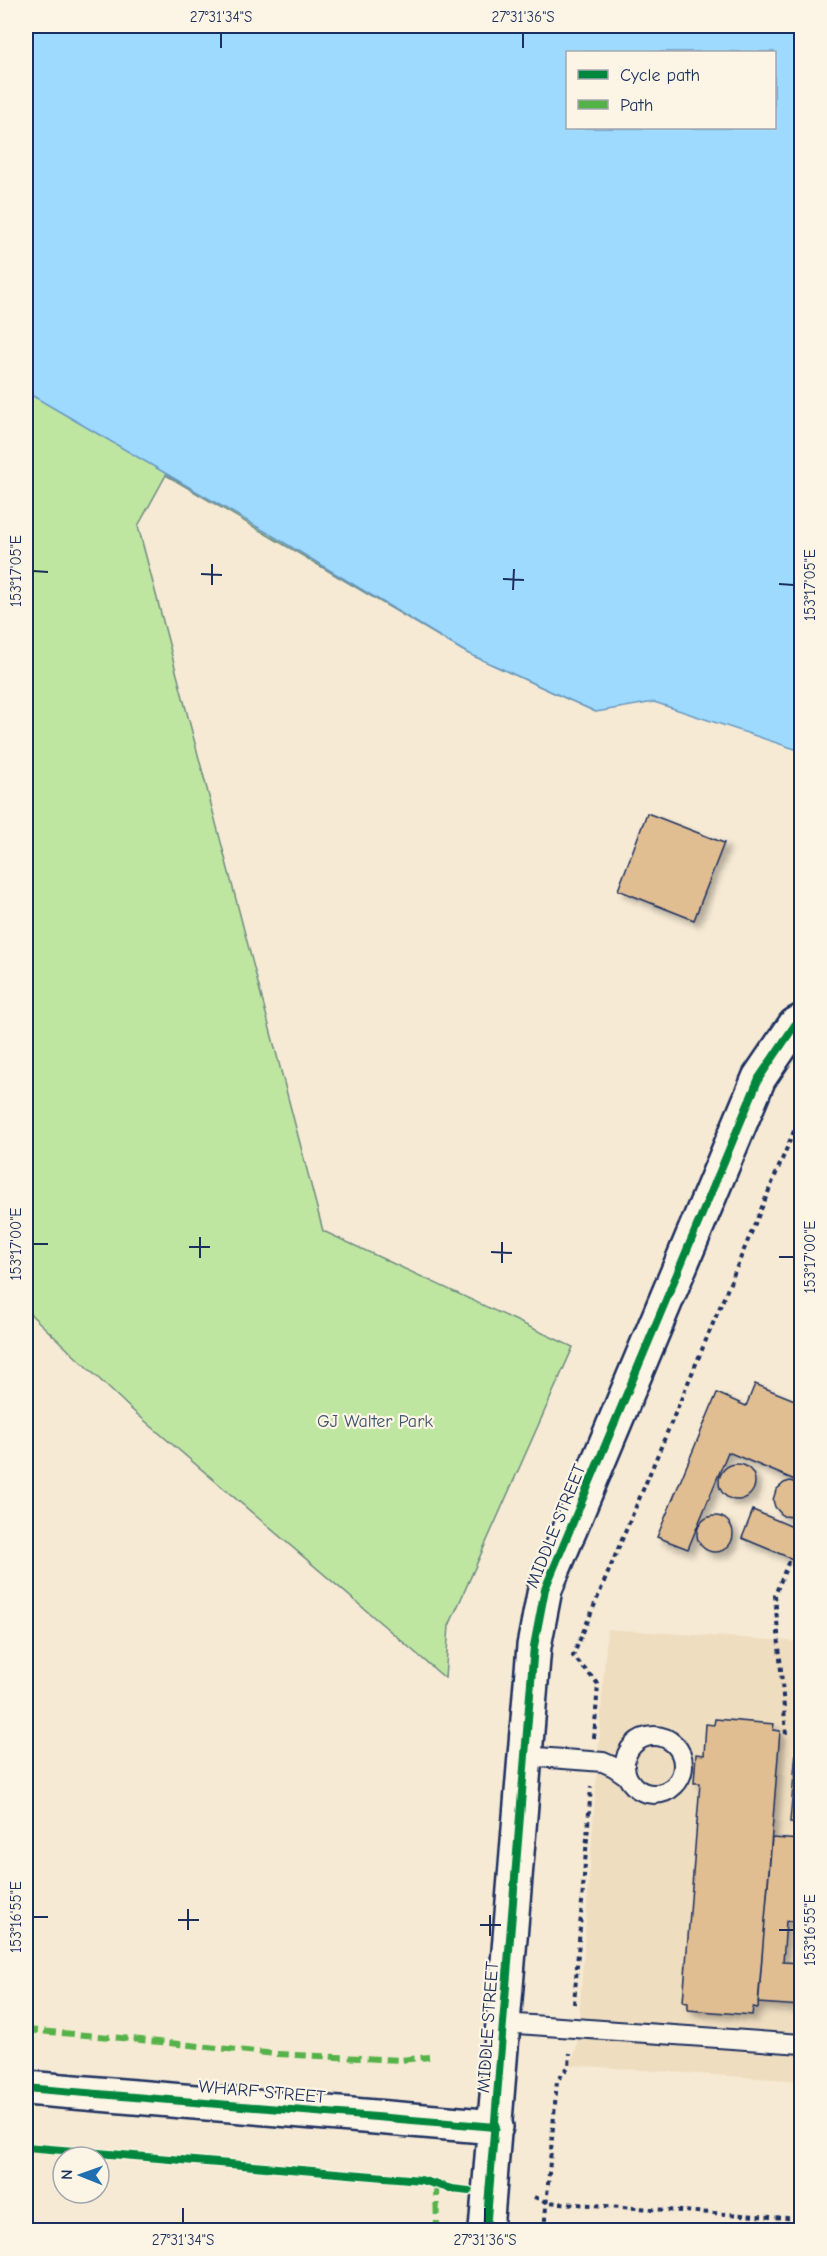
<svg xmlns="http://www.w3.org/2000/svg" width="827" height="2256" font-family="'Comic Neue',sans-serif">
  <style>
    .built { fill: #efddc0 }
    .green { fill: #bfe6a1; stroke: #6d8a80; stroke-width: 1.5 }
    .water { fill: #9ddafe; stroke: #6996be; stroke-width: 1.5; fill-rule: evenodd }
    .building { fill: #e0be92; stroke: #1b2f5e; stroke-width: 1.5; filter: url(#shadow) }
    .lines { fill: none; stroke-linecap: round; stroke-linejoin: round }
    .service-casing { stroke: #1b2f5e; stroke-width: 22 }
    .minor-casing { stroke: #1b2f5e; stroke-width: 38 }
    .path { stroke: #1b2f5e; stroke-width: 4; stroke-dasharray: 4.5 4.5; stroke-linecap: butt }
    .service { stroke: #fcf5e5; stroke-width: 18 }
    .minor { stroke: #fcf5e5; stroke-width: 33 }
    .quiet { stroke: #55b248; stroke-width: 6; stroke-dasharray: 12 6; stroke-linecap: butt }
    .cycleway-casing { stroke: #fcf5e5; stroke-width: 11 }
    .cycleway { stroke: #00873e; stroke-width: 8 }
    .ticks { fill: none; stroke: #1b2f5e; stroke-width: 2 }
    .labels { text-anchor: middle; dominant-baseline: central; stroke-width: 4.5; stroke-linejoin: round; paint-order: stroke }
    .park-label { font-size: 18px; fill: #3c546b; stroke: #fcf5e5 }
    .street-label { font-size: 18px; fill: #1b2f5e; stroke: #fcf5e5 }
    .neatline { fill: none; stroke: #1b2f5e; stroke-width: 2 }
    .ticks-label { font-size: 15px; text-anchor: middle; fill: #1b2f5e }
  </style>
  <defs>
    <filter id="shadow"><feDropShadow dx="5.5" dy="5.5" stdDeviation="3" flood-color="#0004"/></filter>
  </defs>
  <rect width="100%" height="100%" fill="#f6ead4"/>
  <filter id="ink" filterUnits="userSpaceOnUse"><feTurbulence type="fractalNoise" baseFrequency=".0167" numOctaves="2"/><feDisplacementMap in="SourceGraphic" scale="12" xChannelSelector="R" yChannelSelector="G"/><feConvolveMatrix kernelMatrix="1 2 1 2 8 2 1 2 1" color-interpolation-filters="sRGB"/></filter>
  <g filter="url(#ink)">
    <path class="built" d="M 607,1629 L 801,1642 L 801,2081 L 570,2065 L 577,2046 Z"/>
    <path class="green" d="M 26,119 L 596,712 L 467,653 L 166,475 L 138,526 L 323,1231 L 573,1347 L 449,1626 L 445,1678 L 131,1409 L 26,1310 Z"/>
    <path class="water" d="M 26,26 L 801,26 L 801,751 L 654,702 L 596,712 L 467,653 L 273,536 L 26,392 ZM 568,52 L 774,52 L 774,128 L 568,128 Z"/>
    <path class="building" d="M 647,813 L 724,843 L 694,920 L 618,890 Z
      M 755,1384 L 802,1403 L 802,1483 L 728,1452 L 688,1549 L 657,1537 L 717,1393 L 746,1406 Z
      M719 1482a18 18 0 1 1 36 0a18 18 0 1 1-36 0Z
      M 790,1481 L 802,1485 L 802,1514 L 795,1517 L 783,1516 L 775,1507 L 773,1500 L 776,1490 L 784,1483 Z
      M 753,1510 L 802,1531 L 802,1544 L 795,1560 L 742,1538 Z
      M697 1534a18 18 0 1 1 36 0a18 18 0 1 1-36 0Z
      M 799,1715 L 802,1715 L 802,1823 L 790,1822 Z
      M 715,1719 L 774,1724 L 773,1730 L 780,1731 L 758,2008 L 753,2007 L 752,2015 L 688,2010 L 688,2003 L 683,2002 L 700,1783 L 694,1783 L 696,1754 L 704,1755 L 706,1724 L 714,1725 Z
      M 772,1838 L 802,1840 L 802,1922 L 786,1921 L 783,1962 L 802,1963 L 802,2006 L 758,2003 Z"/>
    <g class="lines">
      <defs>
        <path id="service" d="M625 1765a29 29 0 1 1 58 0a29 29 0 1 1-58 0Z
          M 524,1756 L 603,1762 L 614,1767 L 627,1776
          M 503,2023 L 802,2044"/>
        <path id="minor" d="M 26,2088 L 496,2127
          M 486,2230 L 534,1646 L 545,1589 L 759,1078 L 795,1025 L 802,1021"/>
      </defs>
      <use href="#service" class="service-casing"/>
      <use href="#minor" class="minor-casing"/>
      <path class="path" d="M 786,1734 L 775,1595 L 788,1563 L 798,1566 L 802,1557
        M 594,1738 L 598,1684 L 573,1656 L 802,1112
        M 574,2004 L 591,1787
        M 534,2197 L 546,2202 L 802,2219
        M 544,2230 L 557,2081 L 569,2066 L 570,2053"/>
      <use href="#service" class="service"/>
      <use href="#minor" class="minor"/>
      <path class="quiet" d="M 26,2030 L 121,2038 L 276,2054 L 401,2060 L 429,2057
        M 436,2185 L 437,2230"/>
      <defs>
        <path id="cycleway" d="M 26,2088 L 496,2127
          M 26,2147 L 421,2180 L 452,2189 L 469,2191
          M 486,2230 L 534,1646 L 545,1589 L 759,1078 L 795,1025 L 802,1021"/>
      </defs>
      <use href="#cycleway" class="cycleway-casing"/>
      <use href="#cycleway" class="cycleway"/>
    </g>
  </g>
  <path class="ticks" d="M 221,48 L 221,33M 523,48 L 523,33M 33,571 L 48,572M 201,574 L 222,575M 503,579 L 524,580M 779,584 L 794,585M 212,585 L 212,564M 513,590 L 514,569M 33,1244 L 48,1244M 189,1247 L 210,1247M 491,1252 L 512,1253M 779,1257 L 794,1257M 200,1258 L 200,1237M 502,1263 L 502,1242M 33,1917 L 48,1917M 178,1920 L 199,1920M 480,1925 L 501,1925M 188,1930 L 188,1909M 779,1930 L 794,1930M 490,1936 L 490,1915M 183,2223 L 183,2208M 485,2223 L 485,2208"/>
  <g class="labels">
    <g class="park-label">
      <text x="375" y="1421">GJ Walter Park</text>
    </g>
    <g class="street-label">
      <text transform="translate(556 1526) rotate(-68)">MIDDLE STREET</text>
      <text transform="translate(488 2027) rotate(-86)">MIDDLE STREET</text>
      <text transform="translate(262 2092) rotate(5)">WHARF STREET</text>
    </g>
  </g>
  <rect width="827" height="2256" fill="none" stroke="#fcf5e5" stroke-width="66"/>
  <rect x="566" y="51" width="210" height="78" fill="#fcf5e5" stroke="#a2a6af" stroke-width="1.5"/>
  <rect x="578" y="70" width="30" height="9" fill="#00873e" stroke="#a2a6af" stroke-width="1.5"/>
  <text x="620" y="81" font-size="18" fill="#1b2f5e">Cycle path</text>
  <rect x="578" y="100" width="30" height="9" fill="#55b248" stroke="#a2a6af" stroke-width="1.5"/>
  <text x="620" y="111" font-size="18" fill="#1b2f5e">Path</text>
  <g transform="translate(81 2175) rotate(271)"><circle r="28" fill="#fcf5e5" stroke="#a2a6af" stroke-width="1.5"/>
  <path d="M0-4.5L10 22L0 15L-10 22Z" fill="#1f6fb2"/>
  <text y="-9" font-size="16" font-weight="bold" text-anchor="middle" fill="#1b2f5e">N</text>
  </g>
  <rect x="33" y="33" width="761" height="2190" class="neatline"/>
  <g class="ticks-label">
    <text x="221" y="22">27°31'34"S</text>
    <text x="523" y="22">27°31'36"S</text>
    <text transform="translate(16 571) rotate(-90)" y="5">153°17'05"E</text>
    <text transform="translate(810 585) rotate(-90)" y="5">153°17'05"E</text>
    <text transform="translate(16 1244) rotate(-90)" y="5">153°17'00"E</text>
    <text transform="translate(810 1257) rotate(-90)" y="5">153°17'00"E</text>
    <text transform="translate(16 1917) rotate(-90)" y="5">153°16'55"E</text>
    <text transform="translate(810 1930) rotate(-90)" y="5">153°16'55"E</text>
    <text x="183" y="2245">27°31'34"S</text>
    <text x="485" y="2245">27°31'36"S</text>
  </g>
</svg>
